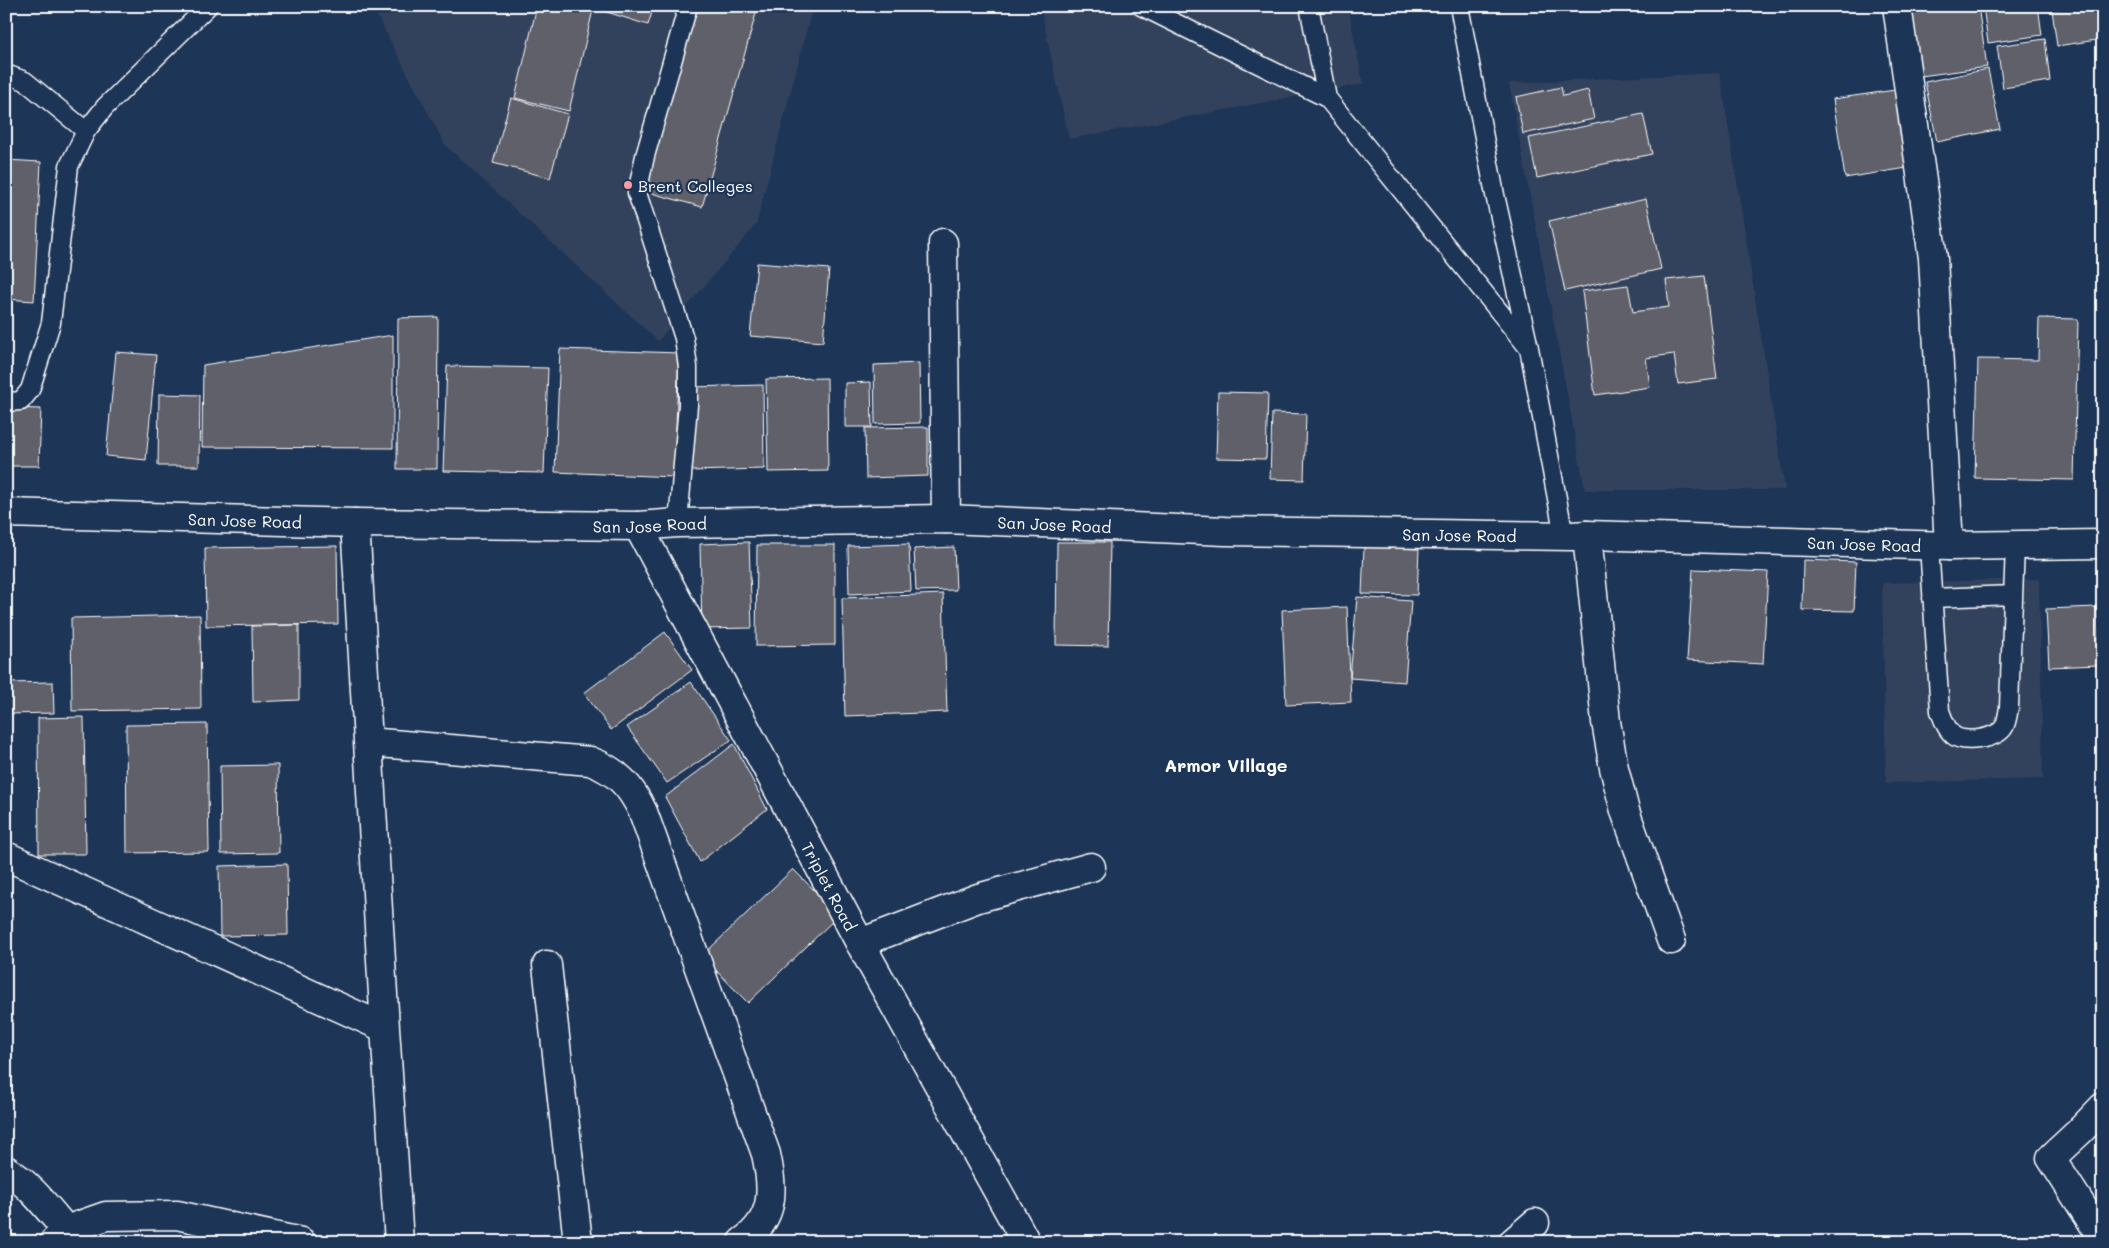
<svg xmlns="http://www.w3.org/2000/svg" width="2109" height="1248" font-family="Mali,sans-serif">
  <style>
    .built { fill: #31425d }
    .building { fill: #60606a; stroke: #fff }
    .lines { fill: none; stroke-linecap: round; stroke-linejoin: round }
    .service-casing { stroke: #fff; stroke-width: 21 }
    .minor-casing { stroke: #fff; stroke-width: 31 }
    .tertiary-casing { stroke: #fff; stroke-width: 31 }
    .primary-casing { stroke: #fff; stroke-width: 31 }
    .service { stroke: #1d3557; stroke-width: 18 }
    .minor { stroke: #1d3557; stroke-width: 28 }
    .tertiary { stroke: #1d3557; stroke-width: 28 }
    .primary { stroke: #1d3557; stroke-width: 28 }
    .poi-dot { fill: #ff9aa2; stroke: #1d3557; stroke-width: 2 }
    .labels { text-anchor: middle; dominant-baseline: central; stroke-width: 4.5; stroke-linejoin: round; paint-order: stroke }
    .poi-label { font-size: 16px; fill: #fff; stroke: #1d3557; text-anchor: start }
    .street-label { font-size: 16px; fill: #fff; stroke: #1d3557 }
    .neighbourhood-label { font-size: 18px; font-weight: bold; fill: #fff; stroke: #1d3557 }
  </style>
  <rect width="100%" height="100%" fill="#1d3557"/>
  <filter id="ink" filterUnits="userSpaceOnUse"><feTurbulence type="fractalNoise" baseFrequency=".02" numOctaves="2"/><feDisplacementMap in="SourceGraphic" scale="10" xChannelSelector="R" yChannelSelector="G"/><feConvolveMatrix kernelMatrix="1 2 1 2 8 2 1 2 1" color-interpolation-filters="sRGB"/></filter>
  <g filter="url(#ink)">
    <path class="built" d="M 372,6 L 813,6 L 756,225 L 658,341 L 445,145 Z
      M 1040,6 L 1348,6 L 1363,84 L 1069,139 Z
      M 1720,73 L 1785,490 L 1585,490 L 1509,83 Z
      M 2039,579 L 2043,779 L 1886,783 L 1882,583 Z"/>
    <path class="building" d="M 537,6 L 579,6 L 593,10 L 569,111 L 515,98 Z
      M 588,6 L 654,6 L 648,25 Z
      M 696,6 L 758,6 L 702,207 L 644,191 Z
      M 1911,6 L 1978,6 L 1987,67 L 1921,76 Z
      M 1983,6 L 2038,6 L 2042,35 L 1988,43 Z
      M 2081,6 L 2102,6 L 2103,39 L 2057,46 L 2052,10 Z
      M 2045,39 L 2050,81 L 2003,88 L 1997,46 Z
      M 1988,69 L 2000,129 L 1937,142 L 1925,82 Z
      M 1561,87 L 1563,96 L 1588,90 L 1594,119 L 1523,134 L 1516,97 Z
      M 1902,89 L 1913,167 L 1845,178 L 1833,99 Z
      M 511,98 L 568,114 L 550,178 L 493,163 Z
      M 1643,114 L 1652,154 L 1537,178 L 1529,138 Z
      M 6,160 L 41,162 L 34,301 L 6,299 Z
      M 1646,199 L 1661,269 L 1565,291 L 1549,221 Z
      M 757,263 L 829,269 L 823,342 L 750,336 Z
      M 1704,276 L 1717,379 L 1678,384 L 1674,354 L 1646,358 L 1650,387 L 1595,395 L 1582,291 L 1628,285 L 1633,312 L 1669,307 L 1666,280 Z
      M 438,317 L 437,469 L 397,469 L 398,318 Z
      M 2039,318 L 2078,319 L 2074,480 L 1975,478 L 1978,359 L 2038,360 Z
      M 393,335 L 393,448 L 202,447 L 203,365 Z
      M 560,349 L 679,353 L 674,477 L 555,472 Z
      M 116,352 L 156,355 L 146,460 L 106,456 Z
      M 919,363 L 920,423 L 875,424 L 874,365 Z
      M 447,366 L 548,368 L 544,473 L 443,471 Z
      M 827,378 L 828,471 L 768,472 L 766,379 Z
      M 871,382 L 872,427 L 845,427 L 845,383 Z
      M 763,385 L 764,469 L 691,471 L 690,387 Z
      M 1218,392 L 1268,393 L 1266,459 L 1216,458 Z
      M 159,394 L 200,395 L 199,466 L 158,466 Z
      M 6,408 L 41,409 L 39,466 L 6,466 Z
      M 1272,413 L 1306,414 L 1304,480 L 1270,479 Z
      M 928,427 L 928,476 L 866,478 L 865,428 Z
      M 749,542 L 752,628 L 702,629 L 700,544 Z
      M 1057,542 L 1110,542 L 1108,646 L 1056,645 Z
      M 909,544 L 911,591 L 849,594 L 848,546 Z
      M 757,545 L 835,545 L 835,645 L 756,646 Z
      M 337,546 L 338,624 L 206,626 L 205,548 Z
      M 954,547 L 956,590 L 916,591 L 914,549 Z
      M 1364,547 L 1419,549 L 1417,595 L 1362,594 Z
      M 1803,560 L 1856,562 L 1854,611 L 1802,610 Z
      M 1693,569 L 1768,572 L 1763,664 L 1687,660 Z
      M 943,594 L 947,712 L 845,716 L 842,598 Z
      M 1357,597 L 1411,601 L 1405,682 L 1350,678 Z
      M 1347,607 L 1351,702 L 1286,705 L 1282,610 Z
      M 2097,607 L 2099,665 L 2049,667 L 2046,609 Z
      M 200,615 L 201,709 L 72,711 L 71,618 Z
      M 299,625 L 299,700 L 253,702 L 252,626 Z
      M 665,632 L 692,670 L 611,730 L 584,693 Z
      M 53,682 L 54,713 L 6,714 L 6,683 Z
      M 691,682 L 731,740 L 667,783 L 627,727 Z
      M 84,717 L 86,854 L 39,854 L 38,718 Z
      M 207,724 L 209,852 L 127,853 L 126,725 Z
      M 734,744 L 767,809 L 700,862 L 665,797 Z
      M 278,765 L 279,853 L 221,854 L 220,766 Z
      M 287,864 L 288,935 L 220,936 L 219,866 Z
      M 793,869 L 839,915 L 748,1003 L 702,956 Z"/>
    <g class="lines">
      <defs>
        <path id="service" d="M 1141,6 L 1327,98
          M 1309,6 L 1327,98 L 1527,346
          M 1459,6 L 1495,195 L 1529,348 L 1564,536
          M 6,74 L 25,81 L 86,131
          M 6,402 L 21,401 L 30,390 L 51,323 L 69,166 L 86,131 L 105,107 L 208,6
          M 678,523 L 688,405 L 688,367 L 684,338 L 637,193 L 645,156 L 688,6
          M 1929,546 L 1940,711 C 1943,719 1946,729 1953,735 C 1963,744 1997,739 2004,727 C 2007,722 2008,713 2009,707 L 2015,545
          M 1932,598 L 2013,595"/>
        <path id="minor" d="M 1897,6 L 1933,258 L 1949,546
          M 943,243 L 946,519
          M 355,523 L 385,1028 L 399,1242
          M 1587,535 L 1606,722 L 1614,768 L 1625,811 L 1671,940
          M 368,742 L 590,761 C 617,771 631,786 643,812 L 766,1154 C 774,1190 775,1219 742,1242
          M 6,856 L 385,1028
          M 860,943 L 978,898 L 1091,867
          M 547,965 L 578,1242
          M 2103,1107 L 2079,1132 L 2051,1158 L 2103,1239
          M 6,1170 C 31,1185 48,1209 66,1230
          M 54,1242 L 66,1230 L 106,1216 L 177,1215 L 301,1242
          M 1513,1242 L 1535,1223"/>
        <g id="tertiary">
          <path id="s1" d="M 638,526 L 860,943 L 1026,1242"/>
        </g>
        <g id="primary">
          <path id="s2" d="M 6,513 L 355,523 L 638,526 L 678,523 L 946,519 L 1225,531 L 1572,536 L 1587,535 L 1949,546 L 2103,544"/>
        </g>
      </defs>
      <use href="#service" class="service-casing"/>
      <use href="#minor" class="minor-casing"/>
      <use href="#tertiary" class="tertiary-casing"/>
      <use href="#primary" class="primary-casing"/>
      <use href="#service" class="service"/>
      <use href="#minor" class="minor"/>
      <use href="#tertiary" class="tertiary"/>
      <use href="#primary" class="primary"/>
    </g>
  </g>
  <circle class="poi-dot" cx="628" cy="185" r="5"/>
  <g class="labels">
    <g class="poi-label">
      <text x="638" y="185">Brent Colleges</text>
    </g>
    <g class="street-label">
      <text stroke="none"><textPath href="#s2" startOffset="239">San Jose Road</textPath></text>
      <text stroke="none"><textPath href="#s2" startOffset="644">San Jose Road</textPath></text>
      <text stroke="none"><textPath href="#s2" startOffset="1049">San Jose Road</textPath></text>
      <text stroke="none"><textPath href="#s2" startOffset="1454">San Jose Road</textPath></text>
      <text stroke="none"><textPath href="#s2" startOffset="1859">San Jose Road</textPath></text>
      <text stroke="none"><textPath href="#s1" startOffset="408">Triplet Road</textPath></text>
    </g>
    <g class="neighbourhood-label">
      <text x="1226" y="765">Armor Village</text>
    </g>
  </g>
  <rect width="2109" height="1248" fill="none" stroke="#1d3557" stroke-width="25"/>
  <rect x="12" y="12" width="2084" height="1223" fill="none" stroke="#fff" stroke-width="2" filter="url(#ink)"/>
</svg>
